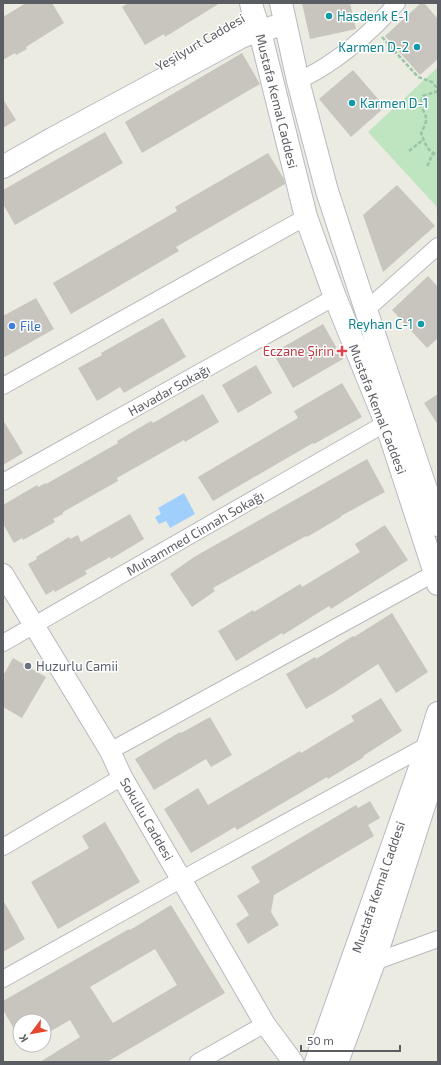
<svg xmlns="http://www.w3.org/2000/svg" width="441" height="1065" font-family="'Exo 2',sans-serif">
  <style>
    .green { fill: #bee4c0 }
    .water { fill: #a0cffd }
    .building { fill: #c8c4be; fill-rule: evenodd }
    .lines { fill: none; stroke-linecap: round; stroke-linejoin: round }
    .minor-casing { stroke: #b7b9be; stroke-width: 18 }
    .tertiary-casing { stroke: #b7b9be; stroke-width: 22 }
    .secondary-casing { stroke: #b7bac0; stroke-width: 24 }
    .path { stroke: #97c5a7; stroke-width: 2.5; stroke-dasharray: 4 2; stroke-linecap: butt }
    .minor { stroke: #fff; stroke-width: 16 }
    .tertiary { stroke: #fff; stroke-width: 20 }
    .secondary { stroke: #fff; stroke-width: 22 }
    .culture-dot { fill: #0f9aa8; stroke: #fff; stroke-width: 1.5 }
    .shop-dot { fill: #3f7fe0; stroke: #fff; stroke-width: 1.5 }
    .health-dot { fill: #e0444e; stroke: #fff; stroke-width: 1.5 }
    .worship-dot { fill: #6b7280; stroke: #fff; stroke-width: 1.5 }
    .labels { text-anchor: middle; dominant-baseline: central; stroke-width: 3; stroke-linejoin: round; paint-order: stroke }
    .culture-label { font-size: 13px; fill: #0d838f; stroke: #fff; text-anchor: start }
    .street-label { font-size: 13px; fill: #5a5d62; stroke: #fff }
    .shop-label { font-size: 13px; fill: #366cbe; stroke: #fff; text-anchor: start }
    .health-label { font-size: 13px; fill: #be3a42; stroke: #fff; text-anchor: end }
    .worship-label { font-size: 13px; fill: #5b616d; stroke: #fff; text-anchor: start }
  </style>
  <rect width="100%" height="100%" fill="#ecebe1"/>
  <path class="green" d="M 438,67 L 438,208 L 368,132 Z"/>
  <path class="water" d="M 184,493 L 195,514 L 170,528 L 166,521 L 159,524 L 155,517 L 161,514 L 158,508 Z"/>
  <path class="building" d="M 26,3 L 52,3 L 64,23 L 26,47 L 27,49 L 16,55 L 15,53 L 3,60 L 3,17 Z
    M 128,3 L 220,3 L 165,37 L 164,34 L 145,45 L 122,7 Z
    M 302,3 L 350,3 L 356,29 L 310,39 Z
    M 421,3 L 424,3 L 438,19 L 438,59 L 420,75 L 385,36 Z
    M 242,53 L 260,84 L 142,153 L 125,122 Z
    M 353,70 L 385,107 L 351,137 L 319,99 Z
    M 3,99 L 16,120 L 3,128 Z
    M 105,132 L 123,163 L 15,225 L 3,204 L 3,190 Z
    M 268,153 L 284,179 L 285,184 L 176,247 L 179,251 L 71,314 L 53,283 L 177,211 L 175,207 Z
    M 397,185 L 435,226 L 383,272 L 363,215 Z
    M 428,276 L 438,287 L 438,338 L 427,348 L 392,310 Z
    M 36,298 L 54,329 L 3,358 L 3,316 Z
    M 163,318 L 186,357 L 124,393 L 120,387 L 97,401 L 78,368 L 102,355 L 101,353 Z
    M 323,324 L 343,359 L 293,388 L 273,353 Z
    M 256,365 L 272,393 L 238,413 L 222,385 Z
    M 342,383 L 362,417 L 314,444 L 313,443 L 213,501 L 198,477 L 298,418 L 294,411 Z
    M 203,394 L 219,422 L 185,442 L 184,440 L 117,478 L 118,481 L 63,512 L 63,514 L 53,519 L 55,522 L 23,540 L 22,538 L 14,543 L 3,524 L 3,505 L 37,485 L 38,487 L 46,483 L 46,484 L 118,443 L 117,441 L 151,421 L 153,423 Z
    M 438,394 L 438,425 L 424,403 Z
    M 3,420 L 23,453 L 3,465 Z
    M 367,459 L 385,492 L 341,516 L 341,517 L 307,537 L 306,536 L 213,588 L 215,591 L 192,607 L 170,574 L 194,557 Z
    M 130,514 L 144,539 L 111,559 L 110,557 L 85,571 L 87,574 L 55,592 L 54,590 L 46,595 L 28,564 L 37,559 L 36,557 L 69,537 L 70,539 L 78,535 L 81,542 Z
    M 385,525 L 408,560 L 331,609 L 329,606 L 283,635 L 282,633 L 236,661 L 218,631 L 253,610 L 254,612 L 300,584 L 302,587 L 360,552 L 355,544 Z
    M 392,613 L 428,672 L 396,693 L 378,664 L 332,694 L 306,709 L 286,674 L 315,657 L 316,659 L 353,636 L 354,637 Z
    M 13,658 L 46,677 L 22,718 L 3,707 L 3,676 Z
    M 381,698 L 402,731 L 363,756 L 364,757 L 328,779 L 327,777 L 237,830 L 235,827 L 191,853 L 164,809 L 198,788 L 208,805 L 300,751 L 301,753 L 354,721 L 351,716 Z
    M 210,717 L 232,755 L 211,767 L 206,759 L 154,790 L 135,759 L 180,732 L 181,733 Z
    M 370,801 L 380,818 L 368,825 L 374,836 L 274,895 L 271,912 L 279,925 L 248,944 L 236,924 L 249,915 L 237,896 L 260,882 L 251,867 L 356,805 L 358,808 Z
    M 105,822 L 140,882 L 58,929 L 31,882 L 89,848 L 82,836 Z
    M 3,900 L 25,939 L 3,952 Z
    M 171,905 L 225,993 L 107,1062 L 40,1062 L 80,1037 L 70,1020 L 44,1035 L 44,1021 L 20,1021 L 20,1039 L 3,1010 L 3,1001 L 129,929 L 130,930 ZM 155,949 L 177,985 L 113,1023 L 90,987 Z"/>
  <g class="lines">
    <defs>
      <path id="minor" d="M 298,81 C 326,68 351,49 373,28 C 382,20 389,11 397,3
        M 366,310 L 438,246
        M 3,386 L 306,217
        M 3,482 L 335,297
        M 3,643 L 386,423
        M 110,751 L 435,573
        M 3,847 L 122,777
        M 374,962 L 438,939
        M 3,979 L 182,879 L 428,745
        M 198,1062 L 265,1024"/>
      <path id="tertiary" d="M 3,574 L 110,751 L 122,777 L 265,1024 L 293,1062"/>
      <path id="secondary" d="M 251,3 L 253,11 L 260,32 L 306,217 L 335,297 L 386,423 L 435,573 L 438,584
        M 281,3 L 298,81 L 327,191 L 366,310 L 438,525
        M 3,167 L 52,139 L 241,37 L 251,33 L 260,32 L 273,27
        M 316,1062 L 428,745 L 438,713
        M 337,1062 L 374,962 L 438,762"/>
    </defs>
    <use href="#minor" class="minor-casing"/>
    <use href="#tertiary" class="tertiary-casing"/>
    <use href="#secondary" class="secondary-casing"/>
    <path class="path" d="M 382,37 L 418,77 L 432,82 L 438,89
      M 438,91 L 423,96 L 420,105 C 428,118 428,120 421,133 C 425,143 427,152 438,155
      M 409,151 L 424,139
      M 427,166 C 430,162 430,158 433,154"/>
    <use href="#minor" class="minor"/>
    <use href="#tertiary" class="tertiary"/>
    <use href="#secondary" class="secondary"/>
  </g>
  <g class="culture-dot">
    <circle cx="329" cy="16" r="4"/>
    <circle cx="417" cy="47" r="4"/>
    <circle cx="352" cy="103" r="4"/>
    <circle cx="421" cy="324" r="4"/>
  </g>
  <circle class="shop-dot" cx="12" cy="326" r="4"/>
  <path class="health-dot" d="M340 345h4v4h4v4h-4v4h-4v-4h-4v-4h4z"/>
  <circle class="worship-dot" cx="28" cy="666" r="4"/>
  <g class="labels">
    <g class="culture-label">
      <text x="337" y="16">Hasdenk E-1</text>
      <text x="409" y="47" text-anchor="end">Karmen D-2</text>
      <text x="360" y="103">Karmen D-1</text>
      <text x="413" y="324" text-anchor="end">Reyhan C-1</text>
    </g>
    <g class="street-label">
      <text transform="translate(200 42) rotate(-30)">Yeşilyurt Caddesi</text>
      <text transform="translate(277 101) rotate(76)">Mustafa Kemal Caddesi</text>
      <text transform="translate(169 390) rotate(-29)">Havadar Sokağı</text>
      <text transform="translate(378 409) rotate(69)">Mustafa Kemal Caddesi</text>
      <text transform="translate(195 533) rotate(-30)">Muhammed Cinnah Sokağı</text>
      <text transform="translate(147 819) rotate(60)">Sokullu Caddesi</text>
      <text transform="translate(378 887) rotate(-71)">Mustafa Kemal Caddesi</text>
    </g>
    <g class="shop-label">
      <text x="20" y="326">File</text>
    </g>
    <g class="health-label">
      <text x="334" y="351">Eczane Şirin</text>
    </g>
    <g class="worship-label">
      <text x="36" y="666">Huzurlu Camii</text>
    </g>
  </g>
  <rect width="441" height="1065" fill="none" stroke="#5a5d62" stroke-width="8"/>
  <g transform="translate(32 1033) rotate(238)"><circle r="19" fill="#ffffff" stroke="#bdbec0"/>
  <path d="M0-3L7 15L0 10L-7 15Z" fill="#e6472e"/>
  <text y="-6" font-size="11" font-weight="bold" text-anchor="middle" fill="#5a5d62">K</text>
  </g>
  <path d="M301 1045v6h99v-6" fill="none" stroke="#5a5d62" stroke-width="2"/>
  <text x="307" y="1045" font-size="12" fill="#5a5d62" stroke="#ffffff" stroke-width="3" paint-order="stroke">50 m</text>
</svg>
